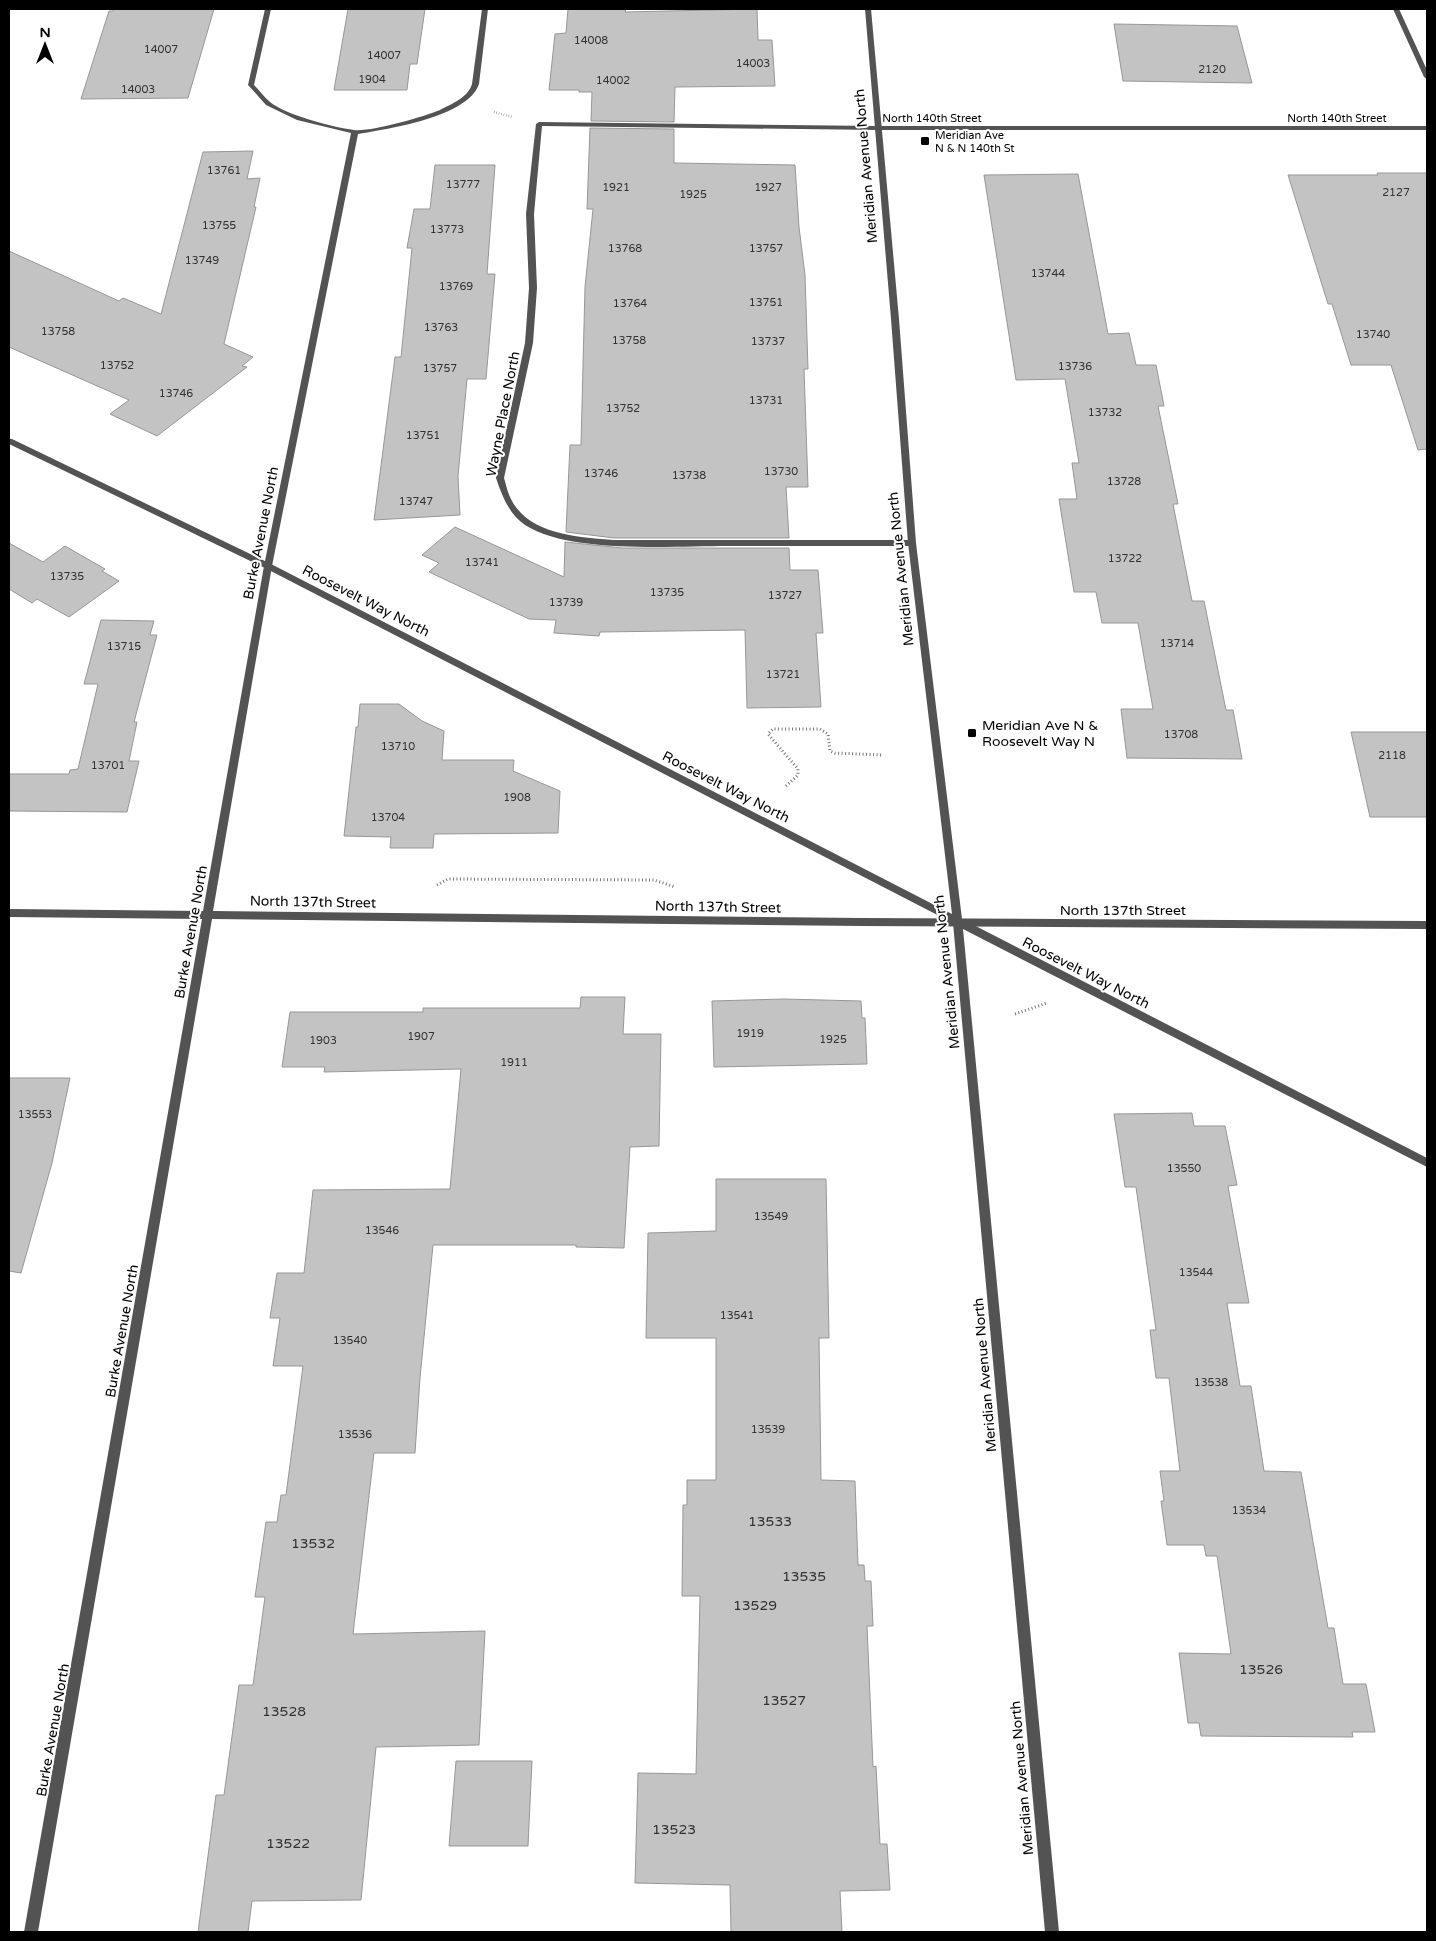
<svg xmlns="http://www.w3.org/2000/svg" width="1436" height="1941" font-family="'Varela Round',sans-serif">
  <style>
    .building { fill: #c3c3c3; stroke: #979797 }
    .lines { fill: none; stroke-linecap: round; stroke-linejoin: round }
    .path-far1 { stroke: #757575; stroke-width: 2.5; stroke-dasharray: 0.5 2; stroke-linecap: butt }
    .path { stroke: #757575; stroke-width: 3; stroke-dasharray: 1 2.5; stroke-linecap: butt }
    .minor { fill: #535353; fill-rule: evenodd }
    .tertiary { fill: #535353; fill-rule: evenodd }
    .poi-dot { fill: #000; stroke: #fff; stroke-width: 2 }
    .labels { text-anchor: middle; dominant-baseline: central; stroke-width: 4; stroke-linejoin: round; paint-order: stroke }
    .number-label { font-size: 11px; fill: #313131 }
    .far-street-label { font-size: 11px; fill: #000; stroke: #fff }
    .far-poi-label { font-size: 11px; fill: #000; stroke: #fff; text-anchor: start }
    .street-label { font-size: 14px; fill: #000; stroke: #fff }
    .poi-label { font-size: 14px; fill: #000; stroke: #fff; text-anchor: start }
    .near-number-label { font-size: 14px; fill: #313131 }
  </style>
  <rect width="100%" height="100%" fill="#fff"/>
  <path class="building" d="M 114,9 L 214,9 L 188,98 L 81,99 L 109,11 L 113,11 Z
    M 348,9 L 425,9 L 417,64 L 410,64 L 407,90 L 334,90 Z
    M 568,9 L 626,9 L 625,12 L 757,9 L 758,40 L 772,40 L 775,86 L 675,87 L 674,122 L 591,121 L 592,92 L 579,92 L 579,90 L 549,90 L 555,34 L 566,33 Z
    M 1114,24 L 1237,26 L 1252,83 L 1123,81 Z
    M 590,128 L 674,129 L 674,163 L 795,165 L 799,227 L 805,275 L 808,369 L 804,369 L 808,487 L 786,487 L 789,538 L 614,538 L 566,532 L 570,445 L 581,445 L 585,287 L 593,209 L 587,209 Z
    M 253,151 L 247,179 L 260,178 L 254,207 L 256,207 L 224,344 L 253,357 L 242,366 L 247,367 L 157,436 L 110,414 L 129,400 L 9,347 L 9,251 L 119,301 L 123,298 L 161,314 L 203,152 Z
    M 435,165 L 495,165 L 487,274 L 495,274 L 486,379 L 467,379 L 458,476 L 460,515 L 374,520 L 395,357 L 401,357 L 412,248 L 407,248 L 414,209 L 430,209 Z
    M 1377,173 L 1427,173 L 1427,449 L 1418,450 L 1391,365 L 1351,365 L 1332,304 L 1328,304 L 1288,175 L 1378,175 Z
    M 1078,174 L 1108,334 L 1129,333 L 1136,365 L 1156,365 L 1164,406 L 1158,406 L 1178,504 L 1173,504 L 1192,601 L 1204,601 L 1226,710 L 1233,710 L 1242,759 L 1127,758 L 1121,709 L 1153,709 L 1138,623 L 1102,623 L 1096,592 L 1074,592 L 1059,499 L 1077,499 L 1072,463 L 1079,463 L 1065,379 L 1016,380 L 984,175 Z
    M 455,527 L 564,577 L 565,542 L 622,548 L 789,548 L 790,570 L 818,570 L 823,633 L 816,633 L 821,707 L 747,708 L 745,630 L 600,632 L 599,636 L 554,633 L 556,620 L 529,619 L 429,572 L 439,563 L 422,555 Z
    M 9,543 L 43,562 L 65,546 L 105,569 L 102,571 L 119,581 L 69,617 L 37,599 L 32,603 L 9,589 Z
    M 101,620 L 154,621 L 150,635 L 157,635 L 134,722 L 137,722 L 129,761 L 139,761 L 127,812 L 9,811 L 9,774 L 69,774 L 70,770 L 78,769 L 98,684 L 84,684 Z
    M 360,704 L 399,704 L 422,721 L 444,731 L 442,760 L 514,760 L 513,771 L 560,791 L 558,833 L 434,834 L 433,848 L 390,848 L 391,837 L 344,836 L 356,727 L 358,727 Z
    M 1351,732 L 1427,732 L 1427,817 L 1370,817 Z
    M 581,997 L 625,997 L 623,1034 L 661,1034 L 659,1146 L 630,1147 L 624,1248 L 576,1247 L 576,1245 L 433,1245 L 420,1378 L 415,1453 L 374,1453 L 353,1634 L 485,1631 L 479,1745 L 376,1747 L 361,1900 L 252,1901 L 248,1932 L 198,1932 L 216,1795 L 224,1795 L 239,1685 L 253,1685 L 265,1597 L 255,1597 L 266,1522 L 277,1522 L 281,1495 L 286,1495 L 303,1366 L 273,1366 L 280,1318 L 270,1318 L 277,1273 L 304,1273 L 313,1190 L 450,1189 L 461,1069 L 324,1072 L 325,1067 L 282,1067 L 290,1012 L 423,1012 L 423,1008 L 580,1008 Z
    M 784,999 L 861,1001 L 862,1018 L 865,1018 L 867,1064 L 714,1067 L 712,1001 Z
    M 9,1078 L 70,1078 L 52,1163 L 21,1273 L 9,1271 Z
    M 1192,1113 L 1194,1126 L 1225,1126 L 1237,1185 L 1228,1186 L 1249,1303 L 1227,1303 L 1240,1386 L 1251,1386 L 1264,1471 L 1301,1472 L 1328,1628 L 1334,1628 L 1343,1684 L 1366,1684 L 1375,1732 L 1352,1732 L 1353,1737 L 1201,1736 L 1199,1723 L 1188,1723 L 1179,1653 L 1231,1654 L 1217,1556 L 1206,1556 L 1204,1545 L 1167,1545 L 1161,1501 L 1164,1501 L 1160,1471 L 1180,1471 L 1169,1378 L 1156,1378 L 1150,1330 L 1156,1330 L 1136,1187 L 1125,1187 L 1114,1114 Z
    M 716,1179 L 826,1179 L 829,1338 L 819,1338 L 821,1480 L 855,1481 L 858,1565 L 864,1565 L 865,1581 L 871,1581 L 873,1626 L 867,1626 L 873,1767 L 876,1766 L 880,1844 L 887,1844 L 890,1890 L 840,1891 L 842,1932 L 731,1932 L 730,1885 L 635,1883 L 638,1773 L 696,1774 L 700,1596 L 682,1596 L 683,1505 L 687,1505 L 687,1480 L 716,1480 L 716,1338 L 646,1338 L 648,1233 L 716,1231 Z
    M 456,1761 L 532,1761 L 528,1846 L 449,1846 Z"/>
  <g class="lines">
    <path class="path-far1" d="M 494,112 L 512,117"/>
    <path class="path" d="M 786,786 L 798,775 L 798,769 L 768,734 L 773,729 L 820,729 L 828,734 L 830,751 L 835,753 L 882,755
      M 437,885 L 448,879 L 654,880 L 675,887
      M 1015,1014 L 1047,1003"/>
    <path class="minor" d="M 265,9 L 271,9 L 254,85 C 259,90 264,97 270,102 C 286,115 332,127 354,130 C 371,132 423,117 440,110 C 451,104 468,98 472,84 L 482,9 L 488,9 L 479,84 C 468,117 388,129 358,134 L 272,566 L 213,911 L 862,918 L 1427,921 L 1427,929 L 862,926 L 212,919 L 38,1932 L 24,1932 L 202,919 L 9,917 L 9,909 L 203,911 L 264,566 L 351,133 L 297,120 L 266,105 L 249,86 L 248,85 Z
      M 1393,9 L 1399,9 L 1427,70 L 1427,79 L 1424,77 Z
      M 539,122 L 878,126 L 1427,126 L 1427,130 L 878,130 L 542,126 L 534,214 L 537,288 L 533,343 L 504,478 C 506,484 507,491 510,497 C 527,535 578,537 614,540 L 912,540 L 916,543 L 912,546 C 850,546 788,546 727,546 C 673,546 570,554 525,525 C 509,514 502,496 496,478 L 525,343 L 529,288 L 526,214 L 536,124 Z"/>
    <path class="tertiary" d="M 865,9 L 871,9 L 899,319 L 916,543 L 962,919 L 1427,1158 L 1427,1167 L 963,929 L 1059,1932 L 1045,1932 L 953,923 L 265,568 L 9,444 L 9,439 L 12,439 L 271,564 L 952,914 L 908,543 L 891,319 Z"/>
  </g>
  <g class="poi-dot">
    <rect x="920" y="136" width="10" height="10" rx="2.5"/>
    <rect x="967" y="728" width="10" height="10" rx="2.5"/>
  </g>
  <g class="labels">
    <g class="number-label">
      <text x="591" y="40">14008</text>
      <text x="161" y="49">14007</text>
      <text x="384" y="55">14007</text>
      <text x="753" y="63">14003</text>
      <text x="1212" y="69">2120</text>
      <text x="372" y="79">1904</text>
      <text x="613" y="80">14002</text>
      <text x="138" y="89">14003</text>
      <text x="224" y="170">13761</text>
      <text x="463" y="184">13777</text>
      <text x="616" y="187">1921</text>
      <text x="768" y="187">1927</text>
      <text x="1396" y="192">2127</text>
      <text x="693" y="194">1925</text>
      <text x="219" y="225">13755</text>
      <text x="447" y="229">13773</text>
      <text x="625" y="248">13768</text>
      <text x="766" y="248">13757</text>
      <text x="202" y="260">13749</text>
      <text x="1048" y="273">13744</text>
      <text x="456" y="286">13769</text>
      <text x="766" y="302">13751</text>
      <text x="630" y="303">13764</text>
      <text x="441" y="327">13763</text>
      <text x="58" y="331">13758</text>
      <text x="1373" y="334">13740</text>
      <text x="629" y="340">13758</text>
      <text x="768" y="341">13737</text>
      <text x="117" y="365">13752</text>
      <text x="1075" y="366">13736</text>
      <text x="440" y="368">13757</text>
      <text x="176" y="393">13746</text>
      <text x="766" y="400">13731</text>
      <text x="623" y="408">13752</text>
      <text x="1105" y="412">13732</text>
      <text x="423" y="435">13751</text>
      <text x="781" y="471">13730</text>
      <text x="601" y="473">13746</text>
      <text x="689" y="475">13738</text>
      <text x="1124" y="481">13728</text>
      <text x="416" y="501">13747</text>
      <text x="1125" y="558">13722</text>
      <text x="482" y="562">13741</text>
      <text x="67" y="576">13735</text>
      <text x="667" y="592">13735</text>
      <text x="785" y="595">13727</text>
      <text x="566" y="602">13739</text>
      <text x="1177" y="643">13714</text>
      <text x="124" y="646">13715</text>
      <text x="783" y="674">13721</text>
      <text x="1181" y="734">13708</text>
      <text x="398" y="746">13710</text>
      <text x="1392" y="755">2118</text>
      <text x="108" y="765">13701</text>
      <text x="517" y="797">1908</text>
      <text x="388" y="817">13704</text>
      <text x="750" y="1033">1919</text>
      <text x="421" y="1036">1907</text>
      <text x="833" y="1039">1925</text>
      <text x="323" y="1040">1903</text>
      <text x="514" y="1062">1911</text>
      <text x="35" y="1114">13553</text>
      <text x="1184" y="1168">13550</text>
      <text x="771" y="1216">13549</text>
      <text x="382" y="1230">13546</text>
      <text x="1196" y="1272">13544</text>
      <text x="737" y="1315">13541</text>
      <text x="350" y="1340">13540</text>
      <text x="1211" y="1382">13538</text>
      <text x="768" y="1429">13539</text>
      <text x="355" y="1434">13536</text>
      <text x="1249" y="1510">13534</text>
    </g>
    <g class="far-street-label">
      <text x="932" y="118">North 140th Street</text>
      <text x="1337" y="118">North 140th Street</text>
    </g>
    <g class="far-poi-label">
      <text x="935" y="135">Meridian Ave<tspan x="935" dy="13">N &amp; N 140th St</tspan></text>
    </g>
    <g class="street-label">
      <text transform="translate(866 166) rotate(-95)">Meridian Avenue North</text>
      <text transform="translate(503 414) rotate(-79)">Wayne Place North</text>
      <text transform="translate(261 533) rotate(-79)">Burke Avenue North</text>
      <text transform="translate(901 569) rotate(-96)">Meridian Avenue North</text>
      <text transform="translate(366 601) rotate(27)">Roosevelt Way North</text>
      <text transform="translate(726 787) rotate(27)">Roosevelt Way North</text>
      <text transform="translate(313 902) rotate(1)">North 137th Street</text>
      <text transform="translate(718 907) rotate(1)">North 137th Street</text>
      <text x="1123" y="910">North 137th Street</text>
      <text transform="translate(191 932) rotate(-80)">Burke Avenue North</text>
      <text transform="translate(947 972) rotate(-96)">Meridian Avenue North</text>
      <text transform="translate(1086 973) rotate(27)">Roosevelt Way North</text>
      <text transform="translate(122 1331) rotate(-80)">Burke Avenue North</text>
      <text transform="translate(985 1375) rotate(-95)">Meridian Avenue North</text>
      <text transform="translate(53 1730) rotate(-80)">Burke Avenue North</text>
      <text transform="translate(1022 1778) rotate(-95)">Meridian Avenue North</text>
    </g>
    <g class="poi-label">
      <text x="982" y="725">Meridian Ave N &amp;<tspan x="982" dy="16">Roosevelt Way N</tspan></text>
    </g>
    <g class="near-number-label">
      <text x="770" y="1521">13533</text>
      <text x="313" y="1543">13532</text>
      <text x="804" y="1576">13535</text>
      <text x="755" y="1605">13529</text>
      <text x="1261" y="1669">13526</text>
      <text x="784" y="1700">13527</text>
      <text x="284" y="1711">13528</text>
      <text x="674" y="1829">13523</text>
      <text x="288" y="1843">13522</text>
    </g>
  </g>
  <rect width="1436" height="1941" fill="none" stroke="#000000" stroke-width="20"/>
  <g transform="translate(45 45)" stroke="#ffffff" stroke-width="4" paint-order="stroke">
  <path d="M0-4L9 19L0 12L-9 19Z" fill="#000000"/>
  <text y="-8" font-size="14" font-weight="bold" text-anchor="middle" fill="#000000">N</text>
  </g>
</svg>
